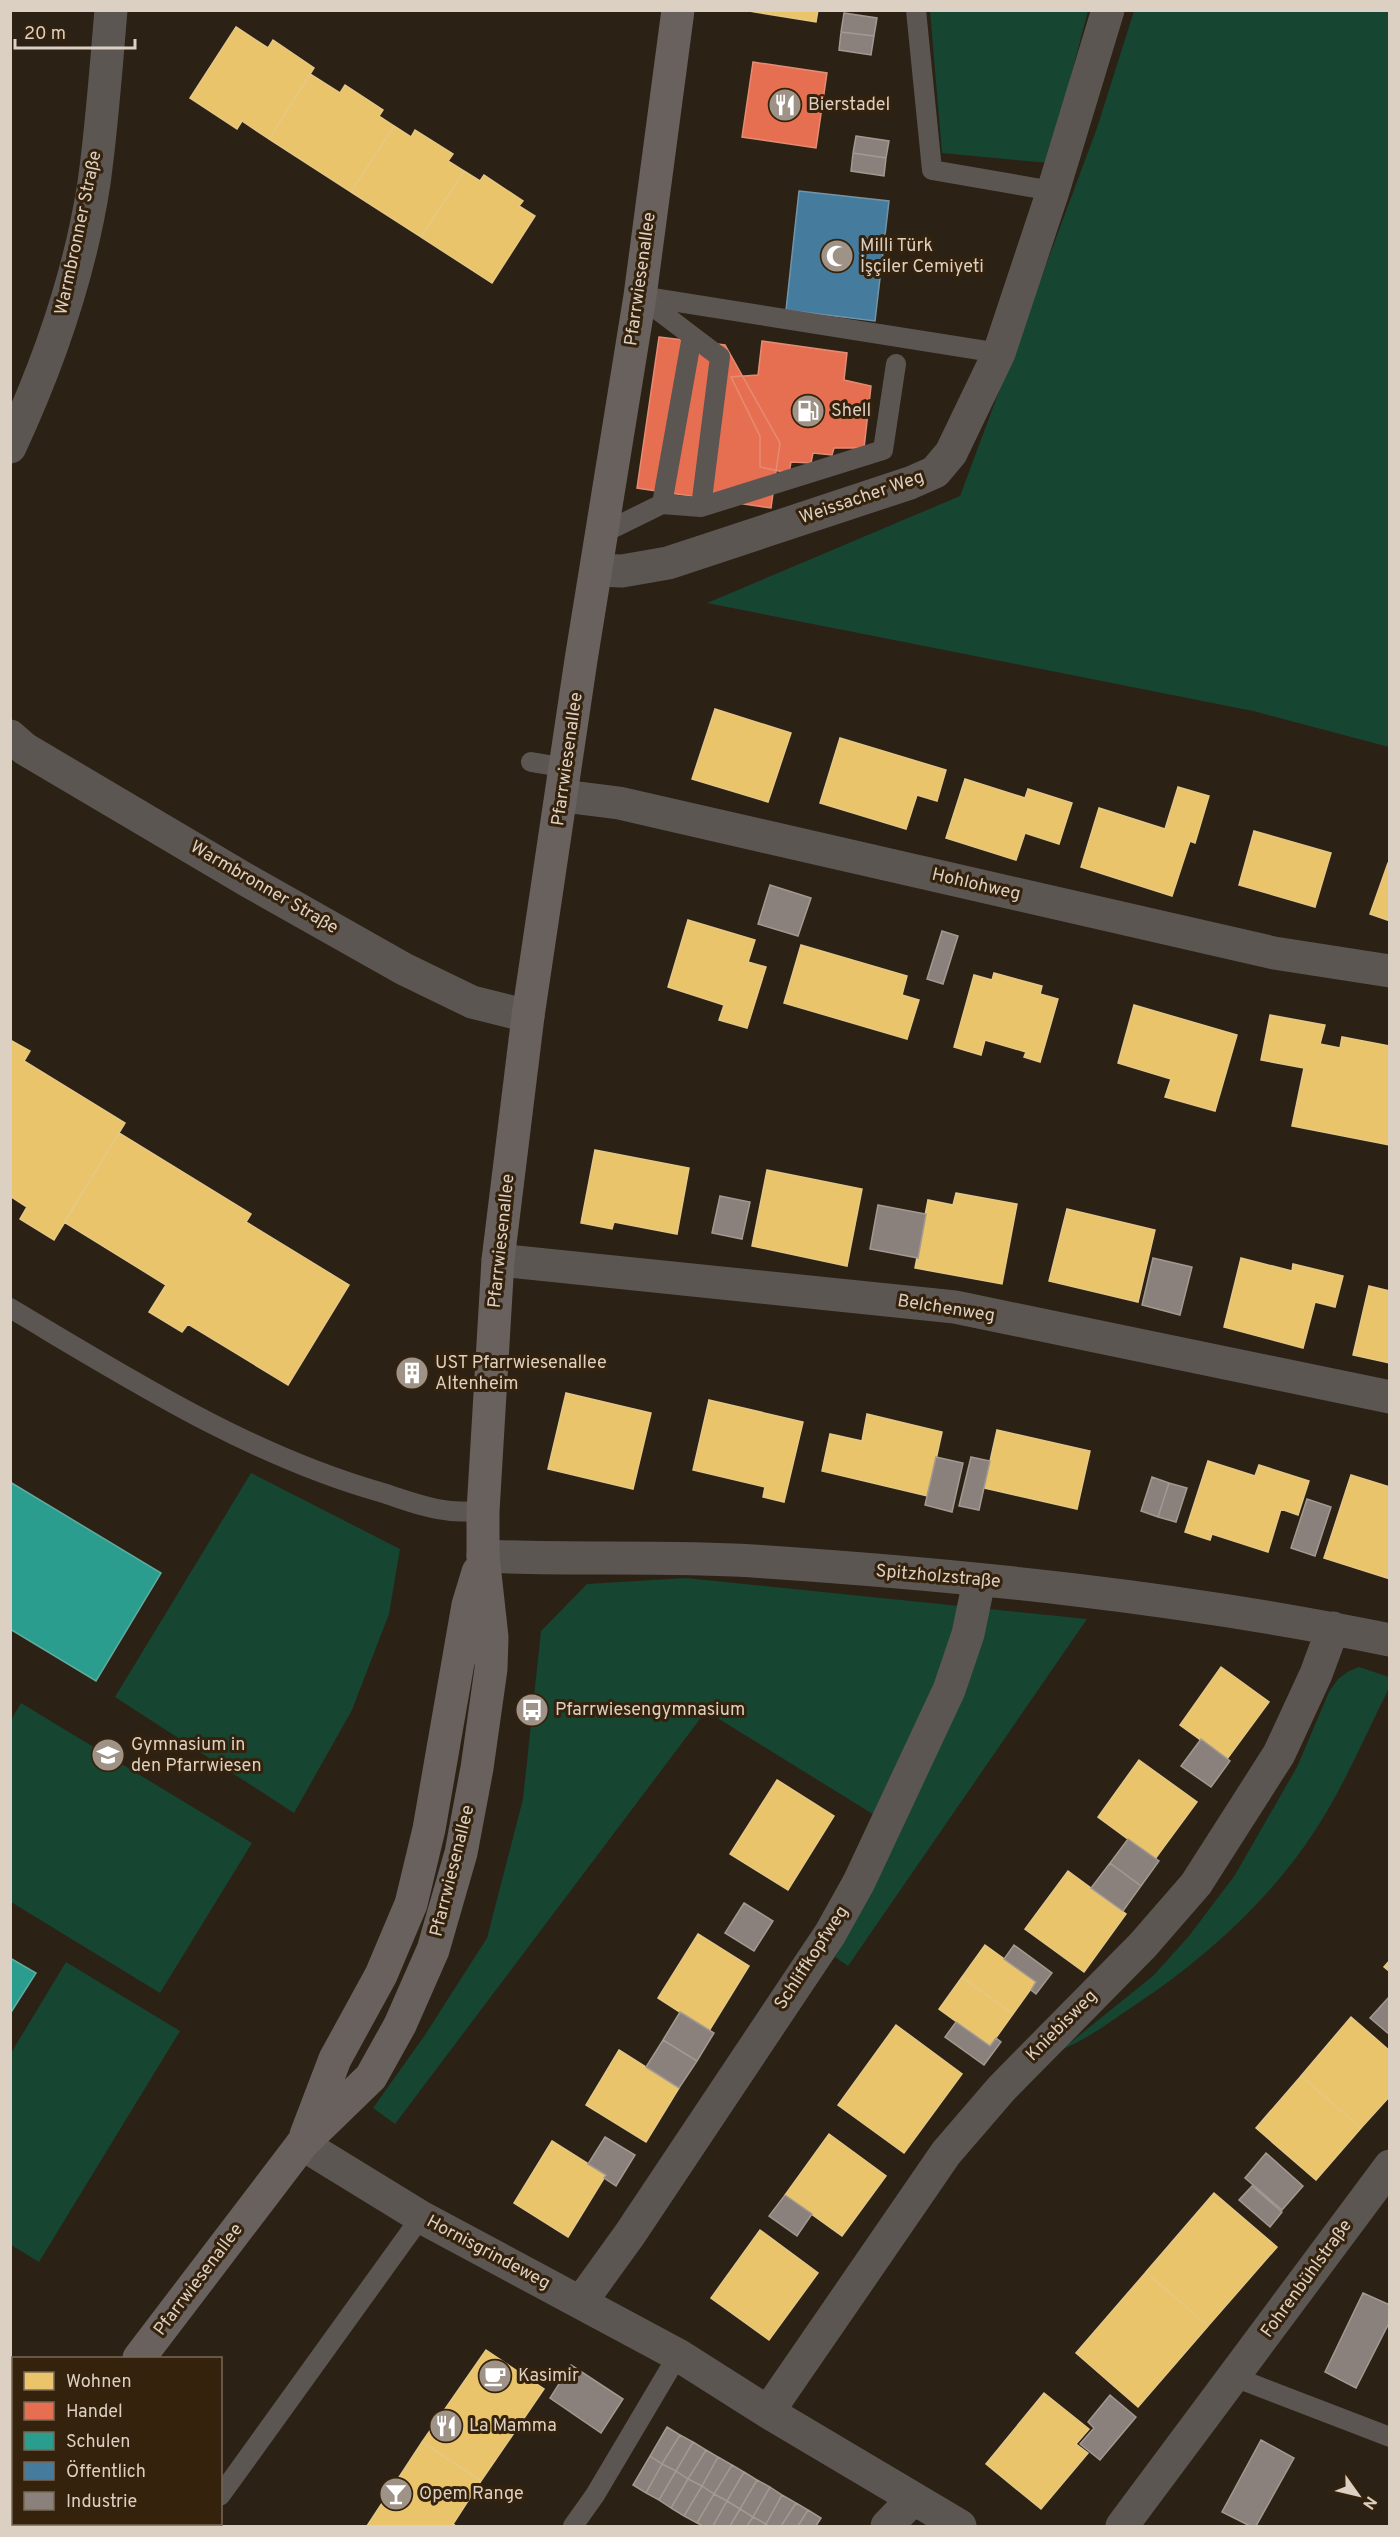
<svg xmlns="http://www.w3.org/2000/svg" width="1400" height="2537" font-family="Overpass,sans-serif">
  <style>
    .green { fill: #164532 }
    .homes { fill: #e9c46a; stroke: #e5c885; stroke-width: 1.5 }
    .shops { fill: #e76f51; stroke: #e48c73; stroke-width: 1.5 }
    .schools { fill: #2a9d8f; stroke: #5fac9f; stroke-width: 1.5 }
    .public { fill: #457b9d; stroke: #7294a8; stroke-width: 1.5 }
    .industry { fill: #8a817c; stroke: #a39991; stroke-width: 1.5 }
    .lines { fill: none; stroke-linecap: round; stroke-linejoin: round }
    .lane { stroke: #5c5653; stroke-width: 20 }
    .street { stroke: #5c5653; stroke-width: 33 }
    .secondary { stroke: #68615d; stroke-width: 33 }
    .labels { text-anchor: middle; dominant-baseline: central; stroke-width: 6; stroke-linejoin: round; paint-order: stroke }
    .poi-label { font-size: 18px; fill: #dcd0c3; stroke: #35220c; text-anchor: start }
    .street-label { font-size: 18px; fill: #dcd0c3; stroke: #35220c }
  </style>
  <rect width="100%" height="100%" fill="#2c2115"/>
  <path class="green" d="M 930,11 L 1088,11 L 1048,163 L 942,153 Z
    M 1134,11 L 1389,11 L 1389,747 L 1253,711 L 707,603 L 960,496 L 1097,128 Z
    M 251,1473 L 400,1549 L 389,1614 L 352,1710 L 294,1813 L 115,1697 Z
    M 686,1578 L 1087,1619 L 848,1966 L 835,1957 L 880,1869 L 897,1829 L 706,1711 L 395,2124 L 373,2108 L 425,2035 L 487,1938 L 523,1799 L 541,1631 L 587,1584 Z
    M 1359,1667 L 1389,1677 L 1389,1688 C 1363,1740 1340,1796 1306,1844 C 1261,1908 1200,1962 1135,2005 C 1111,2021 1088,2039 1061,2050 L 1153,1976 L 1189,1936 L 1235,1875 L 1297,1767 L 1329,1692 L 1338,1679 L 1349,1671 Z
    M 21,1703 L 252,1843 L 160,1993 L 11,1902 L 11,1720 Z
    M 66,1962 L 180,2031 L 39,2262 L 11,2245 L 11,2053 Z"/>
  <path class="homes" d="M 743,10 L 818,10 L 816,22 Z
    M 236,27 L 268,48 L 273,40 L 314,68 L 269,139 L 242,121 L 237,129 L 190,98 Z
    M 310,74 L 340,93 L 345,85 L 383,110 L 379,116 L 394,126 L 351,192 L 269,139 Z
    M 394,126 L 411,137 L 415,130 L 453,154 L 448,161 L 464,171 L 421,237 L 351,192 Z
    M 464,171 L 480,181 L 484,175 L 523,201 L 519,206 L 535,216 L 492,283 L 421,237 Z
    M 715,709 L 791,733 L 768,802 L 692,779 Z
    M 840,738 L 946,770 L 937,801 L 917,795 L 906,829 L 820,803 Z
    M 965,779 L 1025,798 L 1028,789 L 1072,803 L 1059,844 L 1025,833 L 1016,860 L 946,838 Z
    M 1178,787 L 1209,796 L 1195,843 L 1190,841 L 1172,896 L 1081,867 L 1099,808 L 1165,829 Z
    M 1254,831 L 1331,853 L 1315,907 L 1239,885 Z
    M 1388,863 L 1390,863 L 1390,921 L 1370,914 Z
    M 688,920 L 755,940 L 748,962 L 766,967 L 747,1028 L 719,1020 L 724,1005 L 668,987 Z
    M 801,945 L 907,976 L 902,995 L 919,1000 L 907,1039 L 784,1003 Z
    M 994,973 L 1042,986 L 1040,994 L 1058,999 L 1040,1062 L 1024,1057 L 1026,1052 L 985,1040 L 981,1055 L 954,1047 L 974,975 L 992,980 Z
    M 1134,1005 L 1237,1035 L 1215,1111 L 1165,1097 L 1171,1079 L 1118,1063 Z
    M 1270,1015 L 1325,1025 L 1320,1044 L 1340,1048 L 1342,1037 L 1390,1046 L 1390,1145 L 1292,1126 L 1304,1068 L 1261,1060 Z
    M 10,1040 L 30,1051 L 24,1061 L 125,1123 L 54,1240 L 20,1219 L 27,1207 L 10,1196 Z
    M 119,1133 L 251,1214 L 246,1222 L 349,1285 L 288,1385 L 188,1324 L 182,1332 L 149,1312 L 166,1285 L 64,1222 Z
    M 595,1150 L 689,1168 L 677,1234 L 614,1222 L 612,1229 L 581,1223 Z
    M 767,1170 L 862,1189 L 847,1266 L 752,1246 Z
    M 956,1193 L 1017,1204 L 1002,1284 L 915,1268 L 928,1200 L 953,1205 Z
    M 1067,1209 L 1155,1230 L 1138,1302 L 1049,1281 Z
    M 1241,1258 L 1292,1271 L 1293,1264 L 1343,1276 L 1335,1307 L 1315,1302 L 1303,1348 L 1224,1327 Z
    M 1369,1286 L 1390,1291 L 1390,1363 L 1353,1355 Z
    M 406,1365 L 419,1365 L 419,1381 L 406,1381 Z
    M 566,1393 L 651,1413 L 633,1489 L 548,1469 Z
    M 709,1400 L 803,1422 L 784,1502 L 763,1497 L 765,1487 L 693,1470 Z
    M 867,1414 L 942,1432 L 928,1496 L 822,1471 L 830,1434 L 862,1441 Z
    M 997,1430 L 1090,1451 L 1077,1509 L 984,1488 Z
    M 1208,1461 L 1255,1476 L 1259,1465 L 1309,1481 L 1298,1515 L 1281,1509 L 1268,1552 L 1212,1534 L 1210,1540 L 1185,1532 Z
    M 1351,1475 L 1390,1487 L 1390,1579 L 1324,1558 Z
    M 1221,1667 L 1269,1702 L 1227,1759 L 1180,1725 Z
    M 1139,1760 L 1197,1802 L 1155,1859 L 1098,1817 Z
    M 777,1780 L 834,1816 L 788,1890 L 730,1854 Z
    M 1068,1871 L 1126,1914 L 1084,1972 L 1025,1929 Z
    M 698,1934 L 749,1966 L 709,2031 L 658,1998 Z
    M 985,1945 L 1036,1982 L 1013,2014 L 962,1977 Z
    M 1390,1960 L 1390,1972 L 1384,1967 Z
    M 962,1977 L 1013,2014 L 990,2046 L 939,2009 Z
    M 1351,2017 L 1390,2051 L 1390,2096 L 1361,2128 L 1301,2076 Z
    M 896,2025 L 962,2074 L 904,2153 L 838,2105 Z
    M 619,2050 L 679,2088 L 646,2142 L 586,2105 Z
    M 1301,2076 L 1361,2128 L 1316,2180 L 1256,2128 Z
    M 829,2134 L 886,2176 L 842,2236 L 785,2195 Z
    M 552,2141 L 606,2175 L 568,2237 L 514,2203 Z
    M 1214,2193 L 1277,2247 L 1208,2326 L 1146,2272 Z
    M 760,2230 L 818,2273 L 769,2340 L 711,2298 Z
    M 1146,2272 L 1208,2326 L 1138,2407 L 1076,2353 Z
    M 486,2350 L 544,2389 L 481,2481 L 422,2442 Z
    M 1044,2393 L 1089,2429 L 1076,2444 L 1088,2453 L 1041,2509 L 986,2464 Z
    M 422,2442 L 481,2481 L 453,2524 L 456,2526 L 367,2526 Z"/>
  <path class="shops" d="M 753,62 L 827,73 L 816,148 L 742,137 Z
    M 659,337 L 725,345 L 780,443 L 771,508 L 637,488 Z
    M 762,341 L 847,353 L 844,380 L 871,386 L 864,448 L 834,448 L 832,455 L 813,453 L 811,463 L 791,462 L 789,473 L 760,467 L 760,436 L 731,377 L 758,375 Z"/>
  <path class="schools" d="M 10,1482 L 161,1573 L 96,1681 L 10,1629 Z
    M 10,1958 L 36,1973 L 10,2014 Z"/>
  <path class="public" d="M 799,191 L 889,201 L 875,321 L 786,310 Z"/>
  <path class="industry" d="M 844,13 L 877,18 L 874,36 L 841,32 Z
    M 841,32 L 874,36 L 871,55 L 839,50 Z
    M 856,136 L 889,141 L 886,158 L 853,153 Z
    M 853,153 L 886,158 L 884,176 L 851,171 Z
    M 770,885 L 811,898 L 798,936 L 758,924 Z
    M 942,931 L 958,936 L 943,984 L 927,979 Z
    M 720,1196 L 750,1202 L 742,1239 L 712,1233 Z
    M 878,1205 L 926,1214 L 918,1258 L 870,1249 Z
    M 1153,1258 L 1192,1267 L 1180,1315 L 1142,1305 Z
    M 936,1457 L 963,1463 L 952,1512 L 925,1505 Z
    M 971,1457 L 990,1461 L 979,1510 L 959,1506 Z
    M 1152,1477 L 1169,1483 L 1158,1517 L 1141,1511 Z
    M 1169,1483 L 1187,1488 L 1176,1522 L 1158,1517 Z
    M 1307,1499 L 1331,1507 L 1315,1556 L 1291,1548 Z
    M 1201,1739 L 1230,1761 L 1211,1787 L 1181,1766 Z
    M 1128,1839 L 1159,1861 L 1141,1886 L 1110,1863 Z
    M 1110,1863 L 1141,1886 L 1123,1911 L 1091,1888 Z
    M 744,1903 L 773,1921 L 754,1951 L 725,1933 Z
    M 1014,1945 L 1052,1973 L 1036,1994 L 1031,1990 L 1036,1982 L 1004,1959 Z
    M 1390,1996 L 1390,2035 L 1370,2018 Z
    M 680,2012 L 714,2033 L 697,2061 L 663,2040 Z
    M 956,2022 L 990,2046 L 996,2038 L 1001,2042 L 984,2065 L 945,2037 Z
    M 663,2040 L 697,2061 L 679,2088 L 646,2067 Z
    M 605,2137 L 635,2155 L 616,2186 L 604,2178 L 606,2175 L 588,2164 Z
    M 1266,2153 L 1303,2186 L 1282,2210 L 1245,2178 Z
    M 1252,2186 L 1282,2212 L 1270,2227 L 1239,2200 Z
    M 785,2195 L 812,2214 L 797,2236 L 769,2216 Z
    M 1363,2293 L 1390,2305 L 1390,2321 L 1356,2388 L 1325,2372 Z
    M 571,2365 L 623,2399 L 601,2433 L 550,2398 Z
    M 1110,2395 L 1136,2417 L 1100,2460 L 1080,2444 L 1094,2428 L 1088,2422 Z
    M 667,2427 L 680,2435 L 662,2464 L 650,2456 Z
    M 680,2435 L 693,2442 L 676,2471 L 662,2464 Z
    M 1261,2440 L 1294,2458 L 1256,2526 L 1250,2526 L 1222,2512 Z
    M 693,2442 L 706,2450 L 688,2479 L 676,2471 Z
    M 706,2450 L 718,2457 L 702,2486 L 688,2479 Z
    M 650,2456 L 662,2464 L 646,2493 L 633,2485 Z
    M 718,2457 L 732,2465 L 714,2494 L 702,2486 Z
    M 662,2464 L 676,2471 L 659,2500 L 646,2493 Z
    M 732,2465 L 744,2472 L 727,2501 L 714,2494 Z
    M 676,2471 L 688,2479 L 671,2508 L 659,2500 Z
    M 744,2472 L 757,2480 L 740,2509 L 727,2501 Z
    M 688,2479 L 702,2486 L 684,2516 L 671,2508 Z
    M 757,2480 L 770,2487 L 753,2517 L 740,2509 Z
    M 702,2486 L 714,2494 L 697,2523 L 684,2516 Z
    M 770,2487 L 782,2495 L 766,2524 L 753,2517 Z
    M 714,2494 L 727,2501 L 713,2526 L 703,2526 L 697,2523 Z
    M 782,2495 L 796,2503 L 781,2526 L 769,2526 L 766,2524 Z
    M 727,2501 L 740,2509 L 730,2526 L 713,2526 Z
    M 796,2503 L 808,2510 L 798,2526 L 781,2526 Z
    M 740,2509 L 753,2517 L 747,2526 L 730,2526 Z
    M 808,2510 L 821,2518 L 816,2526 L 798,2526 Z
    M 753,2517 L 766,2524 L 764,2526 L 747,2526 Z"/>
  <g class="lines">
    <path class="lane" d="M 916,10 L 932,170 L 1053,191
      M 640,296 L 999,353
      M 642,298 L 692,336 L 662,504
      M 692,336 L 720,357 L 701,507
      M 603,533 L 662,504 L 701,507 L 883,450 L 896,364
      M 531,762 L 567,768
      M 10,1308 C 128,1378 247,1454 380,1492 C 403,1499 427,1509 451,1511 C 461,1512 472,1511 483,1511
      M 1234,2377 L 1390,2437
      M 220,2496 L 421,2217
      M 59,2524 L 61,2526
      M 200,2526 L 202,2524
      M 573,2526 L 595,2495 L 678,2355"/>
    <path class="street" d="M 10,447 C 49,363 80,274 94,183 C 102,126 106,68 111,10
      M 597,570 L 622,571 L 668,563 L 910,483 L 935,472 L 951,453 L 999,353 L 1053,191 L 1108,10
      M 10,736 L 25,749 L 250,882 L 404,969 L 472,1002 L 528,1016
      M 563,796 L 619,803 L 1274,953 L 1390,971
      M 498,1260 L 955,1307 L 1390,1397
      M 483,1556 C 573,1560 663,1556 753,1561 C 966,1575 1180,1597 1390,1640
      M 302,2144 L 421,2217 L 678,2355 L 768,2412 L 960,2526
      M 581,2302 L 630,2234 L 830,1934 L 859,1882 L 949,1690 L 968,1634 L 979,1581
      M 768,2412 L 946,2153 L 1002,2088 L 1143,1945 L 1196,1884 L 1279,1754 L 1316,1674 L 1333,1628
      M 887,2526 L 912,2500
      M 1122,2526 L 1390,2166"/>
    <path class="secondary" d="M 306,2135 L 335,2059 L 381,1975 L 411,1904 L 429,1829 L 468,1605 L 478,1572
      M 139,2358 L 302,2144 L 371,2077 L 400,2025 L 433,1950 L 461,1853 L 477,1768 L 491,1669 L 492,1637 L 483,1556 L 483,1511 L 498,1260 L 528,1016 L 581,660 L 640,296 L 678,10
      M 10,2466 L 14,2465
      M 10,2494 L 14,2492
      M 33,2526 L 34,2524"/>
  </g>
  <defs>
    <symbol id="restaurant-disc" viewBox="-11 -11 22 22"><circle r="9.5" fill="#9e9386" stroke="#35220c"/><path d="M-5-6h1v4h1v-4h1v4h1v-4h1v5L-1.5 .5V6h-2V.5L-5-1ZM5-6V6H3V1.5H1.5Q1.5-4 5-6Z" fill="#fff"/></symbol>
    <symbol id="mosque-disc" viewBox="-11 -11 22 22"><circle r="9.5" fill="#9e9386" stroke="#35220c"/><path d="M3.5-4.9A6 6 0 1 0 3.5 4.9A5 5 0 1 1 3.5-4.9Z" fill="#fff"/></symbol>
    <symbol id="fuel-disc" viewBox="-11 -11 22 22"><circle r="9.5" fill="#9e9386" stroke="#35220c"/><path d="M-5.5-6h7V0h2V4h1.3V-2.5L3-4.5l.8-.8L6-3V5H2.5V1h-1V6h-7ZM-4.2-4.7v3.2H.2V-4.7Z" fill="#fff"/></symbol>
    <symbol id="building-disc" viewBox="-11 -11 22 22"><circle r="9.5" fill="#9e9386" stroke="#35220c"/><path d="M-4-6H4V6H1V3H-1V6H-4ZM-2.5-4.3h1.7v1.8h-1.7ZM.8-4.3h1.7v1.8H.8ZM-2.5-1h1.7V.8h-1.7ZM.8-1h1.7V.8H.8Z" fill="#fff"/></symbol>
    <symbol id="bus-disc" viewBox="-11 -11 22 22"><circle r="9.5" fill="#9e9386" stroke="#35220c"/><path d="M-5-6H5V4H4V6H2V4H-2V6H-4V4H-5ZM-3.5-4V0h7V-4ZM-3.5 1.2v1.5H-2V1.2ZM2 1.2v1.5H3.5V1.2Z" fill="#fff"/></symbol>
    <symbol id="school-disc" viewBox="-11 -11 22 22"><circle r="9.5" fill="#9e9386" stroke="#35220c"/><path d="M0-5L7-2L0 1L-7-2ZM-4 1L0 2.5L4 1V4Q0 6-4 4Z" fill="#fff"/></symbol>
    <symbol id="cafe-disc" viewBox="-11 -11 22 22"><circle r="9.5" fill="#9e9386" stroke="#35220c"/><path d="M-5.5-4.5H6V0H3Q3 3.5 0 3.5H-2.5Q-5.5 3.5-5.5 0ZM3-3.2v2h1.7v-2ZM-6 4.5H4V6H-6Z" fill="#fff"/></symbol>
    <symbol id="bar-disc" viewBox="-11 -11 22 22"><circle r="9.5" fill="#9e9386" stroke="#35220c"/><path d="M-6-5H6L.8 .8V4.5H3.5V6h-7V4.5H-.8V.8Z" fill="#fff"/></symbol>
  </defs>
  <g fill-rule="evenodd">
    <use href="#restaurant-disc" x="766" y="86" width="38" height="38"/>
    <use href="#mosque-disc" x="818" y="237" width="38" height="38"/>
    <use href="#fuel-disc" x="789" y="392" width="38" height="38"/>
    <use href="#building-disc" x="393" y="1354" width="38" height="38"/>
    <use href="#bus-disc" x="513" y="1691" width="38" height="38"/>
    <use href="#school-disc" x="89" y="1736" width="38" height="38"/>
    <use href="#cafe-disc" x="476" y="2357" width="38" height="38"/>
    <use href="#restaurant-disc" x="427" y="2407" width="38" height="38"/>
    <use href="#bar-disc" x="377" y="2475" width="38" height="38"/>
  </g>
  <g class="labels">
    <g class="poi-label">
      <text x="808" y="105">Bierstadel</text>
      <text x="860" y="246">Milli Türk<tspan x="860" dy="21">İşçiler Cemiyeti</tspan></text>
      <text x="831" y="411">Shell</text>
      <text x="435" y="1363">UST Pfarrwiesenallee<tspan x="435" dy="21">Altenheim</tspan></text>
      <text x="555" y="1710">Pfarrwiesengymnasium</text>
      <text x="131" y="1745">Gymnasium in<tspan x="131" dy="21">den Pfarrwiesen</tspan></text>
      <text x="518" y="2376">Kasimir</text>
      <text x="469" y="2426">La Mamma</text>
      <text x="419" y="2494">Opem Range</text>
    </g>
    <g class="street-label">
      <text transform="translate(79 233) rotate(-78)">Warmbronner Straße</text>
      <text transform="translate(641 279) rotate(-82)">Pfarrwiesenallee</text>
      <text transform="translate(862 498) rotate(-19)">Weissacher Weg</text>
      <text transform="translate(568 759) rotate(-82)">Pfarrwiesenallee</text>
      <text transform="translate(976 885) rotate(13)">Hohlohweg</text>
      <text transform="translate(264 888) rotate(30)">Warmbronner Straße</text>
      <text transform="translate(502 1241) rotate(-84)">Pfarrwiesenallee</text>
      <text transform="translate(946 1309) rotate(9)">Belchenweg</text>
      <text transform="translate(938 1577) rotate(5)">Spitzholzstraße</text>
      <text transform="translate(453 1871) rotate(-76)">Pfarrwiesenallee</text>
      <text transform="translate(812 1958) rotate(-57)">Schliffkopfweg</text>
      <text transform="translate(1062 2026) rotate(-45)">Kniebisweg</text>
      <text transform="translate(488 2253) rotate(28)">Hornisgrindeweg</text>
      <text transform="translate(1307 2279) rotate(-54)">Fohrenbühlstraße</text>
      <text transform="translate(199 2280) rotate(-53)">Pfarrwiesenallee</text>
    </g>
  </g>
  <rect width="1400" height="2537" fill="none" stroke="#dcd0c3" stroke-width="24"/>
  <rect x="12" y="2357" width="210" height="168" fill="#35220c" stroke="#786855" stroke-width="1.5"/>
  <rect x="24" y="2372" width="30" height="18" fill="#e9c46a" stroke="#786855" stroke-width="1.5"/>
  <text x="66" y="2387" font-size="18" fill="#dcd0c3">Wohnen</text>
  <rect x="24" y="2402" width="30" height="18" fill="#e76f51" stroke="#786855" stroke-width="1.5"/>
  <text x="66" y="2417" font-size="18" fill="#dcd0c3">Handel</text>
  <rect x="24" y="2432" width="30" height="18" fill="#2a9d8f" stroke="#786855" stroke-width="1.5"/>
  <text x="66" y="2447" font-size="18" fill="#dcd0c3">Schulen</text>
  <rect x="24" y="2462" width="30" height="18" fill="#457b9d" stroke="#786855" stroke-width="1.5"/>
  <text x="66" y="2477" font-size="18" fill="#dcd0c3">Öffentlich</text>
  <rect x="24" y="2492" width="30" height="18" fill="#8a817c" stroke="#786855" stroke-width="1.5"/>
  <text x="66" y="2507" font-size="18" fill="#dcd0c3">Industrie</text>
  <g transform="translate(1358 2495) rotate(124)" stroke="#35220c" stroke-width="4.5" paint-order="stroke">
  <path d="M0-4.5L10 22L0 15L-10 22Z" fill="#dcd0c3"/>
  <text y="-9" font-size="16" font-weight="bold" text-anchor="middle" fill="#dcd0c3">N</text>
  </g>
  <path d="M15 39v9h120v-9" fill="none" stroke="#dcd0c3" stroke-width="3"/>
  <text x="24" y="39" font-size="18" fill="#dcd0c3" stroke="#35220c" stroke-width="4.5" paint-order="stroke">20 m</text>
</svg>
